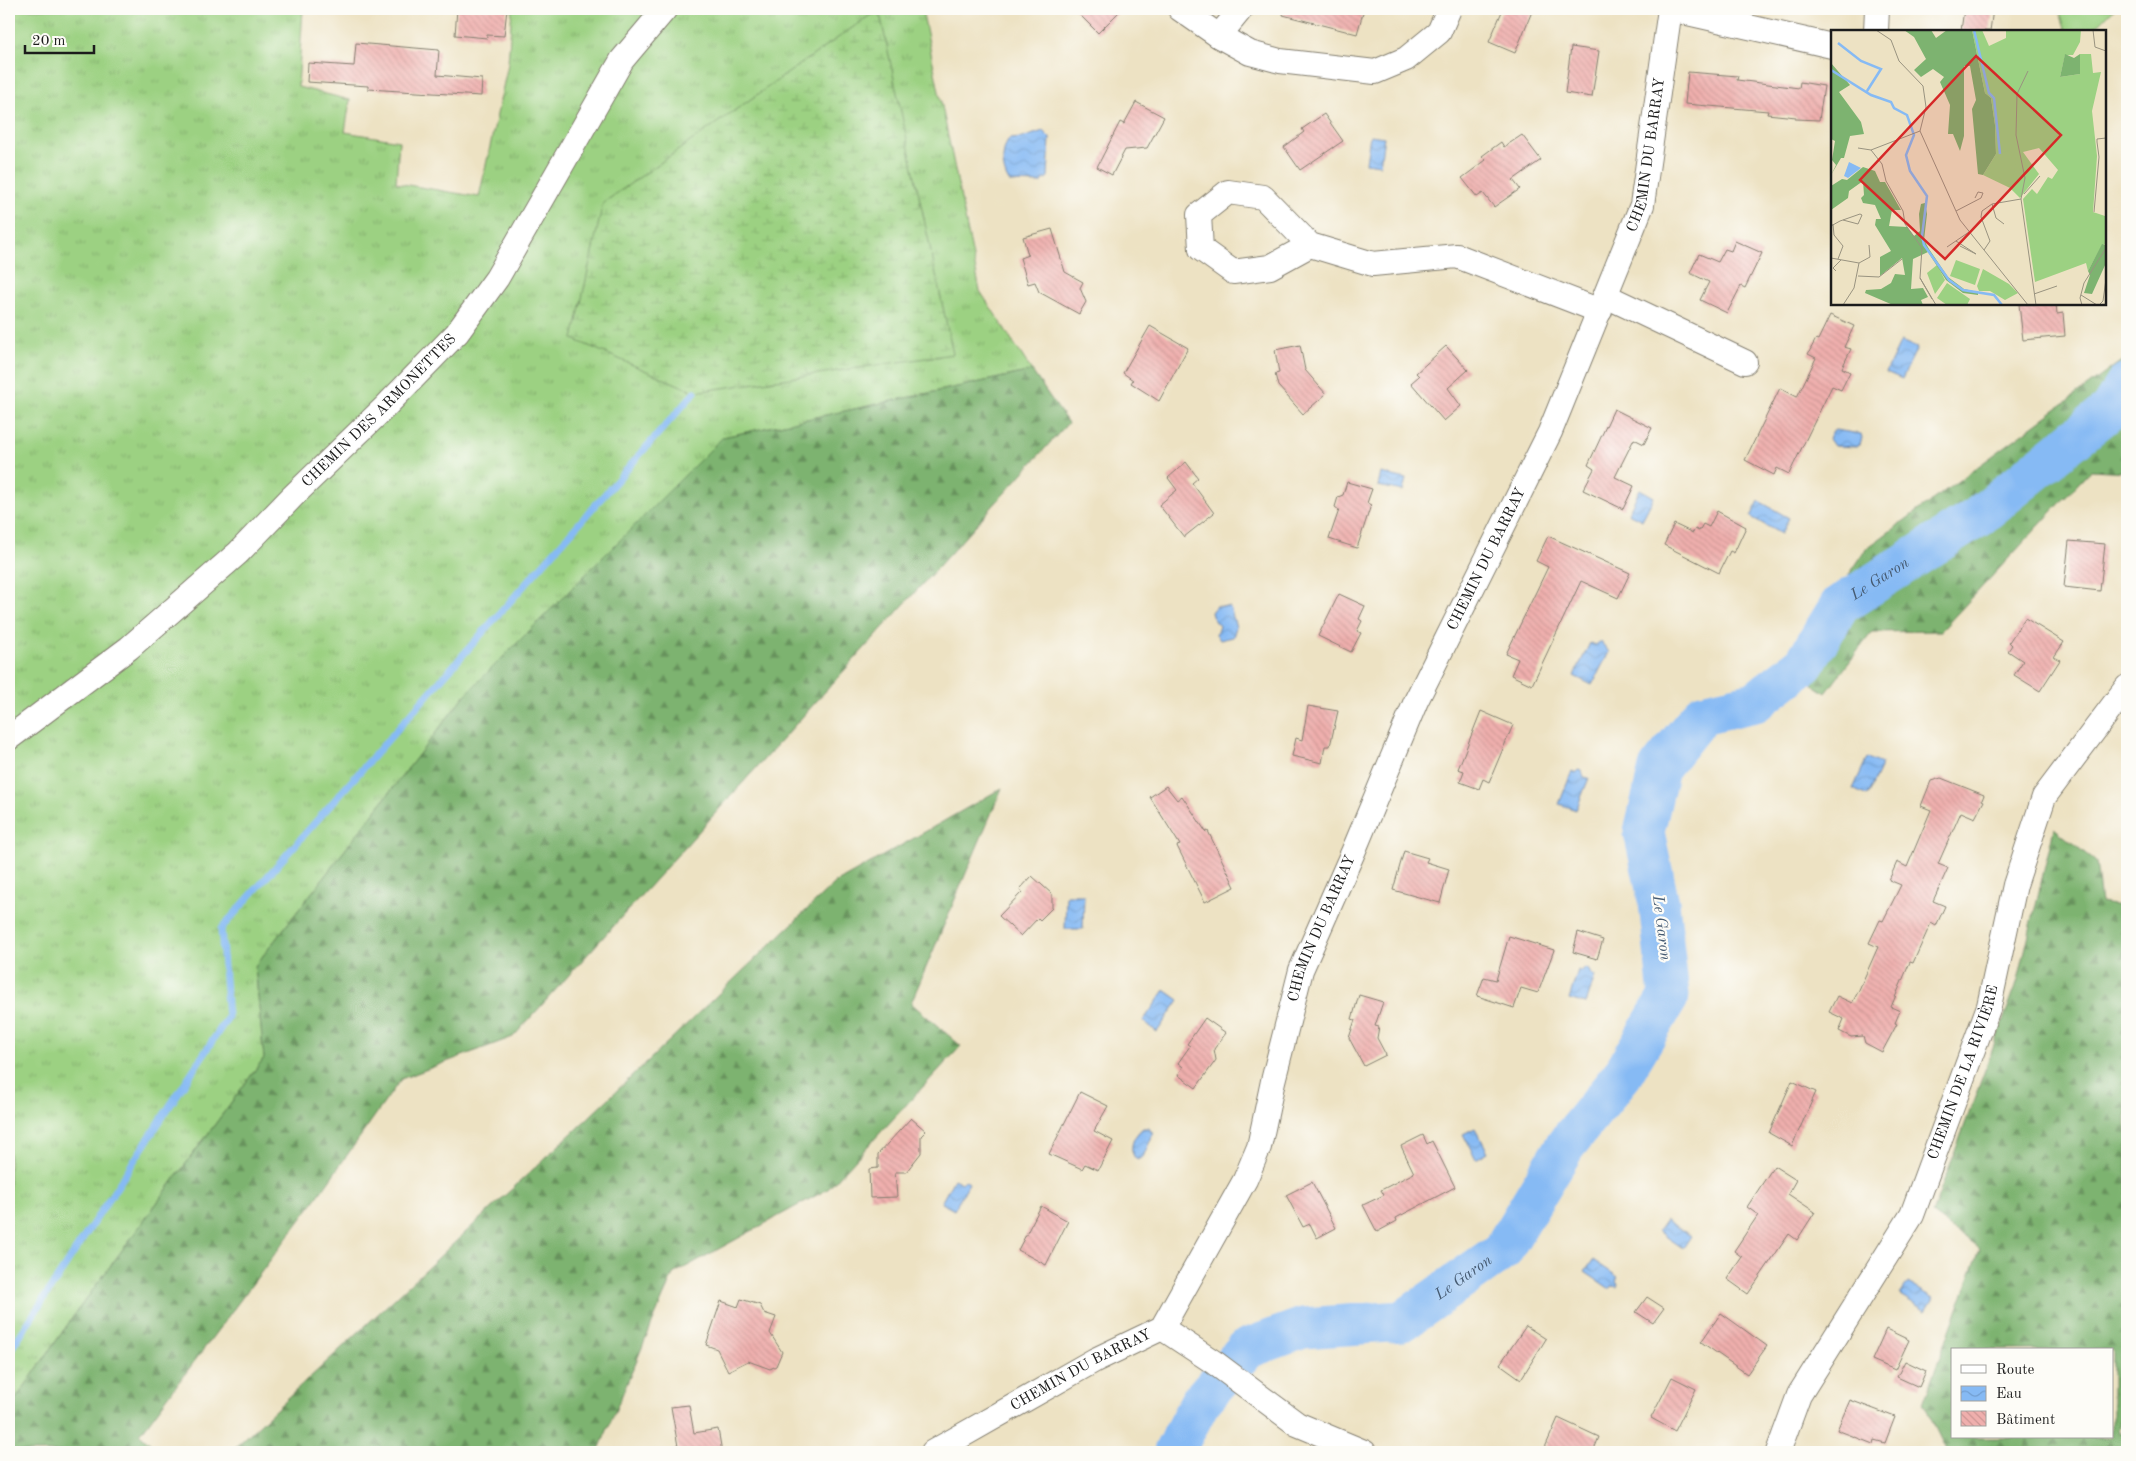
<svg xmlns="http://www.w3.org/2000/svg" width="2136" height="1461" font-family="'Old Standard TT',serif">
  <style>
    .grass { fill: url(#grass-tufts); stroke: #5c764f }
    .forest { fill: url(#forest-firs); stroke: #4c6846; fill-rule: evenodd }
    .wetland { fill: url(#wetland-marsh); stroke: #5c764f }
    .park { fill: #9cd182; stroke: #5c764f }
    .water { fill: url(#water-waves); stroke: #516b88 }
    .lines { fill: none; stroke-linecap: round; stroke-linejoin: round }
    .stream { stroke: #86baf4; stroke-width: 7 }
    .river { stroke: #86baf4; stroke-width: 41 }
    .building { fill: url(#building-back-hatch) }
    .minor-casing { stroke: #847f70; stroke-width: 26 }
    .path { stroke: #847f70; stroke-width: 3; stroke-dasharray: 1 4; stroke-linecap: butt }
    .minor { stroke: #fff; stroke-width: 24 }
    .labels { text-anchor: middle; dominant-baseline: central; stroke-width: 4.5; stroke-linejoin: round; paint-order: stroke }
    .street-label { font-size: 15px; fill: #1c1c1c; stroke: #fdfcf7 }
    .water-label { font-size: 16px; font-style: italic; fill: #465b72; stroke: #fdfcf7 }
    .inset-river { fill: none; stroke: #86baf4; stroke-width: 2.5 }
    .inset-road { fill: none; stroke: #999380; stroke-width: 1 }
    .view { fill: #d62828; fill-opacity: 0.15; stroke: #d62828; stroke-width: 2.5 }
    .inset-edge { fill: none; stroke: #1c1c1c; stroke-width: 2.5 }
  </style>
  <defs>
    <pattern id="grass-tufts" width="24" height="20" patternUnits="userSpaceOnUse" patternTransform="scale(1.25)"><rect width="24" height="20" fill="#9cd182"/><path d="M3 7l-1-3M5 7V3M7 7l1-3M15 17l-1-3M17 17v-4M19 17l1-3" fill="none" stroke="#86b370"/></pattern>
    <pattern id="forest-firs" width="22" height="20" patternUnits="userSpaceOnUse" patternTransform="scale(1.25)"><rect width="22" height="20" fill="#7db370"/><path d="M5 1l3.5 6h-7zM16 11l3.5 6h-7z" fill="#66915b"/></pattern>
    <pattern id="wetland-marsh" width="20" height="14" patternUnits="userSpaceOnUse" patternTransform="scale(1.25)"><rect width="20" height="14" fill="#9cd182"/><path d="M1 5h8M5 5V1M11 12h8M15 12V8" fill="none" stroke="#86b370"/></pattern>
    <pattern id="water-waves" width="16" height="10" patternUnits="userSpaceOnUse" patternTransform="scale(1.25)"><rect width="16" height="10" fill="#86baf4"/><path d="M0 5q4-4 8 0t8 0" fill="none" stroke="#739fd1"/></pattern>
    <pattern id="building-back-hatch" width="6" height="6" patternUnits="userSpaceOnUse" patternTransform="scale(1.25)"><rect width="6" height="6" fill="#efafad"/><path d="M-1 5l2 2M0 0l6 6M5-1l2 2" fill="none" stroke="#cc9694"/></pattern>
  </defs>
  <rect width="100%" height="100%" fill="#fdfcf7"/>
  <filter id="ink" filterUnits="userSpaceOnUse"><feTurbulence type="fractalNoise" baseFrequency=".02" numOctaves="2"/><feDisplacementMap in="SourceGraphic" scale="10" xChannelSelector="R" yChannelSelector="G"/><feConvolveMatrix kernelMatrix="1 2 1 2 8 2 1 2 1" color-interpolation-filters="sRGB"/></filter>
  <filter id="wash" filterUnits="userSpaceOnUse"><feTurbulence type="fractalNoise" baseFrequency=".0096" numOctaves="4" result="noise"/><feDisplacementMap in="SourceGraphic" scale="20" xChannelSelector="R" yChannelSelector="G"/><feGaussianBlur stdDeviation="1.12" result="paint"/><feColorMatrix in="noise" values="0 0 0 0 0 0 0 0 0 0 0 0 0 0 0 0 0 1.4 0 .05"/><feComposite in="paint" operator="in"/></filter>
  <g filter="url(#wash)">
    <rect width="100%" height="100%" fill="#ede2c3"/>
    <path class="grass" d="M 9,9 L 303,9 L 298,87 L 350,100 L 345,132 L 399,141 L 396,183 L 479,197 L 508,64 L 512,9 L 922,9 L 980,291 L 1032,371 L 723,437 L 465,695 L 255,966 L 264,1058 L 75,1314 L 9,1409 Z"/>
    <path class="forest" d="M 2127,357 L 2127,472 L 2091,470 L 1941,631 L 1872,632 L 1826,693 L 1787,667 L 1867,548 Z
      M 1032,371 L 1068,423 L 513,1037 L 401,1079 L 316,1199 L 140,1434 L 159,1452 L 9,1452 L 9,1409 L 75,1314 L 264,1058 L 255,966 L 465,695 L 723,437 Z
      M 1002,788 L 911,1003 L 961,1046 L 828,1189 L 673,1274 L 598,1452 L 230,1452 L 587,1119 L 835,883 Z
      M 2054,828 L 2096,862 L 2101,903 L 2127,907 L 2127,1400 L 2119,1431 L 2127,1432 L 2127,1452 L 1947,1452 L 1923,1403 L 1980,1249 L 1932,1214 L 2018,980 ZM 1952,1350 L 2112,1350 L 2112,1437 L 1952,1437 Z"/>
    <path class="wetland" d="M 879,9 L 953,354 L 695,392 L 573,339 L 603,203 Z"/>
    <path class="park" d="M 2059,9 L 2114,9 L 2097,26 L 2069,31 L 2066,31 Z"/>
    <path class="water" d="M 1043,131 L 1050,138 L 1048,177 L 1040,183 L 1009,182 C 1001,169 1001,151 1009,139 L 1022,138 Z
      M 1370,135 L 1384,137 L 1380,165 L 1366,163 Z
      M 1901,341 L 1917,348 L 1902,379 L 1886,372 Z
      M 1835,430 L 1861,434 L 1862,438 L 1860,444 L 1856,447 L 1834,446 L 1829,439 L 1831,433 Z
      M 1381,473 L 1406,479 L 1403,491 L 1378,486 Z
      M 1640,489 L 1654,497 L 1642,520 L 1628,513 Z
      M 1759,501 L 1789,518 L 1781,534 L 1751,517 Z
      M 1216,606 L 1230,607 L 1236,627 L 1233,637 L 1220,640 L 1216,635 L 1219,626 L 1212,616 L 1211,612 Z
      M 1601,642 L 1609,652 L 1592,685 L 1574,676 L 1590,643 L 1595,645 Z
      M 1867,758 L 1882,764 L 1867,796 L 1853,789 Z
      M 1578,770 L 1582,771 L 1584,777 L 1589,778 L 1576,810 L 1559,804 L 1572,771 L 1576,773 Z
      M 1066,895 L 1084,895 L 1083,929 L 1065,929 Z
      M 1585,968 L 1588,969 L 1591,974 L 1595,976 L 1586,1004 L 1569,999 L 1578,970 L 1582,972 Z
      M 1165,990 L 1179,1000 L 1157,1032 L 1143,1021 Z
      M 1143,1128 L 1149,1128 L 1153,1134 L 1143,1157 L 1137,1160 C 1127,1150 1133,1136 1143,1128 Z
      M 1475,1128 L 1488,1152 L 1476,1159 L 1463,1134 Z
      M 954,1179 L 962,1183 L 965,1180 L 969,1183 L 954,1210 L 941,1203 Z
      M 1666,1220 L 1691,1236 L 1683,1248 L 1658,1231 Z
      M 1593,1260 L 1618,1277 L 1616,1280 L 1618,1284 L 1617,1287 L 1612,1286 L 1610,1289 L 1585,1272 Z
      M 1908,1283 L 1934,1298 L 1926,1311 L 1900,1295 Z"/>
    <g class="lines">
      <path class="stream" d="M 9,1352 L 228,1017 L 221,929 L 695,392"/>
      <path class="river" id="s1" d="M 1174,1452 L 1200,1402 L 1246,1349 L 1303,1328 L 1403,1321 L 1502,1251 L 1565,1146 L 1622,1075 L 1669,996 L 1659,903 L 1644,832 L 1659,768 L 1702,714 L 1755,702 L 1804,664 L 1840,605 L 1978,517 L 2110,410 L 2127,383"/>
    </g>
    <g id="blocks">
      <path class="building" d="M 457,9 L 507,9 L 504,36 L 487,35 L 487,38 L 455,35 Z
        M 1074,9 L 1122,9 L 1098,33 Z
        M 1284,9 L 1364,9 L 1357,34 L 1283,15 Z
        M 1503,9 L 1533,9 L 1515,53 L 1489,42 Z
        M 1964,9 L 1993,9 L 1990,31 L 1961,31 Z
        M 356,43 L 439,50 L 437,75 L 482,79 L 481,96 L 368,89 L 368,86 L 307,82 L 308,63 L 354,66 Z
        M 1571,47 L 1599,51 L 1592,97 L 1565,93 Z
        M 1688,72 L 1738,76 L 1737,80 L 1799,88 L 1800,82 L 1824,86 L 1819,120 L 1796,119 L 1796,117 L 1767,114 L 1768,111 L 1685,104 Z
        M 1136,102 L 1164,117 L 1147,148 L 1125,150 L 1112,175 L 1097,167 L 1120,122 L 1124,124 Z
        M 1324,114 L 1343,141 L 1300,170 L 1284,147 L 1304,132 L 1302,129 Z
        M 1522,135 L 1541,160 L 1513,180 L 1520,189 L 1494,207 L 1483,193 L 1477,197 L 1462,178 L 1486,160 L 1482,156 L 1501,142 L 1504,147 Z
        M 1052,229 L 1065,272 L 1083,282 L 1080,288 L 1086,302 L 1079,314 L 1039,292 L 1035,282 L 1028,284 L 1020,258 L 1028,255 L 1023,237 Z
        M 1735,241 L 1762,253 L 1745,288 L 1741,286 L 1727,313 L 1700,300 L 1709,282 L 1690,273 L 1699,254 L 1718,262 L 1725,249 L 1731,251 Z
        M 2019,304 L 2056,304 L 2057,314 L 2063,313 L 2065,336 L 2023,340 Z
        M 1830,315 L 1854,326 L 1844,347 L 1851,349 L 1842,368 L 1850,372 L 1841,390 L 1832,386 L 1789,474 L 1777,468 L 1774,475 L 1745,460 L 1780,388 L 1797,397 L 1816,358 L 1808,354 L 1816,339 L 1818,340 Z
        M 1150,326 L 1188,348 L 1159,401 L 1131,383 L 1133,380 L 1123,373 Z
        M 1300,345 L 1305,370 L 1326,394 L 1303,414 L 1278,386 L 1275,374 L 1279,373 L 1275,350 Z
        M 1446,346 L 1468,370 L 1448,388 L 1461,406 L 1444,421 L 1411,383 L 1419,376 L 1416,373 Z
        M 1614,409 L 1652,428 L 1644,444 L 1634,439 L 1615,477 L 1634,486 L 1623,509 L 1583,490 L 1594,469 L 1588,465 Z
        M 1186,462 L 1198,478 L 1192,483 L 1214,513 L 1184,537 L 1159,505 L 1177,490 L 1168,478 Z
        M 1347,482 L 1372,489 L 1367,503 L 1371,505 L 1357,548 L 1329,539 L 1339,510 L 1335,507 L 1338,497 L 1343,495 Z
        M 1717,511 L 1746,527 L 1734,553 L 1730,551 L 1719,573 L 1664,545 L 1674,524 L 1693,533 L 1695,529 L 1699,531 L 1703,524 L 1709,527 Z
        M 1548,536 L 1630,573 L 1618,598 L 1581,581 L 1532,685 L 1511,675 L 1518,659 L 1506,654 L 1548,567 L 1536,561 Z
        M 2069,541 L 2105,544 L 2100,591 L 2064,587 Z
        M 1339,594 L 1365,606 L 1359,619 L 1362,621 L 1357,631 L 1361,633 L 1351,652 L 1318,636 Z
        M 2025,618 L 2064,642 L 2054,657 L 2060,660 L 2040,691 L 2014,675 L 2023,661 L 2008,651 L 2012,645 L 2009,642 Z
        M 1308,706 L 1338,711 L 1330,746 L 1325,746 L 1322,763 L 1292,756 L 1296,738 L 1302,740 Z
        M 1481,711 L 1513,725 L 1489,782 L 1483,779 L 1479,789 L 1460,782 L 1464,771 L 1458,769 Z
        M 1941,778 L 1984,795 L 1982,800 L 1984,801 L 1975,818 L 1961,812 L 1938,864 L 1948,868 L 1933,901 L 1945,906 L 1936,926 L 1931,923 L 1913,963 L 1910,962 L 1891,1007 L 1900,1011 L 1895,1023 L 1897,1024 L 1882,1052 L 1865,1043 L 1863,1036 L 1851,1037 L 1839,1031 L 1844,1019 L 1829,1012 L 1837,996 L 1852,1003 L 1858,992 L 1878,947 L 1869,943 L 1880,920 L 1883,921 L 1901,885 L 1889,880 L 1897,862 L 1907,867 L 1931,810 L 1921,806 L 1931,781 Z
        M 1166,786 L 1177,800 L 1182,796 L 1206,832 L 1208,831 L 1235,887 L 1205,902 L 1177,846 L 1180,845 L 1150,797 Z
        M 1404,851 L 1428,858 L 1426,862 L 1449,869 L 1440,903 L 1393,890 Z
        M 1032,876 L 1052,894 L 1052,908 L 1040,920 L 1038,918 L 1021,936 L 999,916 L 1022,892 L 1020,889 Z
        M 1578,932 L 1603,940 L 1597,959 L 1573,952 Z
        M 1509,936 L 1554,950 L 1538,993 L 1521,988 L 1514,1008 L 1477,996 L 1484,977 L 1496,980 Z
        M 1359,995 L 1383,1002 L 1375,1026 L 1379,1027 L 1377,1038 L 1386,1055 L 1364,1066 L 1349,1038 L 1355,1020 L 1352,1019 Z
        M 1205,1018 L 1226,1033 L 1214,1049 L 1216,1060 L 1196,1088 L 1178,1075 L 1183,1067 L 1178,1063 L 1190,1046 L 1187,1044 Z
        M 1792,1081 L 1816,1092 L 1792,1146 L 1769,1133 Z
        M 1080,1092 L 1108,1106 L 1094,1131 L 1113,1141 L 1098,1170 L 1085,1164 L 1082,1169 L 1049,1154 Z
        M 911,1118 L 926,1131 L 921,1136 L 921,1153 L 906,1172 L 895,1172 L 897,1197 L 870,1198 L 869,1169 L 878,1168 L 878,1154 Z
        M 1423,1135 L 1427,1144 L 1432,1141 L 1455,1187 L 1396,1218 L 1397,1221 L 1377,1232 L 1363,1205 L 1384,1195 L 1381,1190 L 1414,1173 L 1401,1146 Z
        M 1774,1166 L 1796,1180 L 1788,1194 L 1815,1212 L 1797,1240 L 1789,1234 L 1748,1294 L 1727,1279 L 1742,1257 L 1734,1251 L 1758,1215 L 1747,1207 Z
        M 1312,1182 L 1336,1228 L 1317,1238 L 1310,1224 L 1303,1227 L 1286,1195 Z
        M 1041,1206 L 1068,1221 L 1046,1265 L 1018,1250 Z
        M 1647,1297 L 1664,1308 L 1653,1323 L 1636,1312 Z
        M 741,1299 L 760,1305 L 764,1313 L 776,1317 L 770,1333 L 782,1352 L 776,1366 L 770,1369 L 748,1361 L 728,1371 L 717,1349 L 706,1345 L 721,1301 L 738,1307 Z
        M 1721,1313 L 1767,1346 L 1747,1374 L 1701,1342 Z
        M 1526,1326 L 1546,1339 L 1521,1379 L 1500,1364 Z
        M 1886,1329 L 1909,1340 L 1895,1370 L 1872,1360 Z
        M 1905,1361 L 1926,1371 L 1919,1387 L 1897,1377 Z
        M 1672,1377 L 1696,1389 L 1675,1431 L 1651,1418 Z
        M 1850,1400 L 1895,1417 L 1885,1443 L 1874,1440 L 1873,1444 L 1837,1430 Z
        M 689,1405 L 694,1433 L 718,1429 L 722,1452 L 679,1452 L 671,1407 Z
        M 1558,1418 L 1599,1437 L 1593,1452 L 1543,1452 Z"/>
    </g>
  </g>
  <g filter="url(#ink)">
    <use href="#blocks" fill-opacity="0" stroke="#847f70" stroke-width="1"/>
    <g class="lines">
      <defs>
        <g id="minor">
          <path d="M 1180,9 L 1219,36 L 1250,53 L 1280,61 L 1375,72 L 1406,59 L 1439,32 L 1449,9"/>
          <path d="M 1670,9 L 1832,46"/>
          <path d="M 1876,31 L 1877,9"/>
          <path d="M 1219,36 L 1241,9"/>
          <path d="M 1310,245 L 1270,267 L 1233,272 L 1201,249 L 1199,215 L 1228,192 L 1263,197 L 1310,245 L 1373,264 L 1457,256 L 1600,311"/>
          <path d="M 1606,296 L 1745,362"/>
          <path id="s2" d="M 9,738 L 129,648 L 238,553 L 292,497 L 385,407 L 457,333 L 497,278 L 622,60 L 665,9"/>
          <path d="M 1162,1328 L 1215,1363 L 1297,1424 L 1364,1452"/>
          <path id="s3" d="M 933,1452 L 1095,1360 L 1162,1328 L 1245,1180 L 1259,1147 L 1273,1081 L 1301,970 L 1354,850 L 1416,701 L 1550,432 L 1642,205 L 1670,9"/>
          <path id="s4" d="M 1778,1452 L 1799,1395 L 1912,1215 L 1989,1006 L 2015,885 L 2044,797 L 2127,687"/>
        </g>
      </defs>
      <use href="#minor" class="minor-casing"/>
      <path class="path" d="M 9,980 L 13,1064 L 9,1076"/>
      <use href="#minor" class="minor"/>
    </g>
  </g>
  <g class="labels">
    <g class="street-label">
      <text stroke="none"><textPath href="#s3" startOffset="1536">CHEMIN DU BARRAY</textPath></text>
      <text stroke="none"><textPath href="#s2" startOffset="495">CHEMIN DES ARMONETTES</textPath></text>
      <text stroke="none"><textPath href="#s3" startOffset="1099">CHEMIN DU BARRAY</textPath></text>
      <text stroke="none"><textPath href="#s3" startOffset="694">CHEMIN DU BARRAY</textPath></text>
      <text stroke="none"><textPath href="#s4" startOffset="425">CHEMIN DE LA RIVIÈRE</textPath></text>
      <text stroke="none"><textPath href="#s3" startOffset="169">CHEMIN DU BARRAY</textPath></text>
    </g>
    <g class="water-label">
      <text stroke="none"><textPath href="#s1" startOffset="1248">Le Garon</textPath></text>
      <text transform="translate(1661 928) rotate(83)">Le Garon</text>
      <text stroke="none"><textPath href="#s1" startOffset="362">Le Garon</textPath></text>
    </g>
  </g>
  <g transform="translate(1831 30)">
    <rect width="275" height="275" fill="#ede2c3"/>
    <path d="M 141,0 L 151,0 L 158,16 L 175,8 L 175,0 L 250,0 L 249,12 L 242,25 L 234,25 L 229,47 L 249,44 L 249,24 L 260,24 L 262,43 L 270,42 L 261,81 L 266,126 L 262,182 L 274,186 L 275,214 L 271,215 L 257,241 L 255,233 L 204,252 L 192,169 L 201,159 L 206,164 L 217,147 L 221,149 L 227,140 L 208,118 L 192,122 L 208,144 L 189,168 L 179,158 L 152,145 L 165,124 L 164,95 L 160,68 L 154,63 ZM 106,235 L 114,250 L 104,264 L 96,243 Z" fill="#9cd182"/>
    <path d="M 73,0 L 100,0 L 105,8 L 116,0 L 141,0 L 154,63 L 160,68 L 164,95 L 165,124 L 152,145 L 147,144 L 141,79 L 145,70 L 139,36 L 133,36 L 133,106 L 129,121 L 122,104 L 117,104 L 119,75 L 109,52 L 113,47 L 102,39 L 90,47 L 83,40 L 95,29 L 83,7 ZM 234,24 L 243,28 L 249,24 L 249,44 L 229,47 ZM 0,33 L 19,55 L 8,62 L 30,92 L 33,104 L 19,106 L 13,128 L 10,128 L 0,145 L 5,135 L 1,130 L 4,111 L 0,109 ZM 32,137 L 44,141 L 49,152 L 54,152 L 70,180 L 61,180 L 58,196 L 76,197 L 83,206 L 89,201 L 88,184 L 90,174 L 94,173 L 96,184 L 93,210 L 98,219 L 117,247 L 133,259 L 147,262 L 147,265 L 132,263 L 115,250 L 97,222 L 82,229 L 80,259 L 92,258 L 97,267 L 90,270 L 92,275 L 62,275 L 34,263 L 35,260 L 50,259 L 60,253 L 64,244 L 74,245 L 71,228 L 49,246 L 49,227 L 60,221 L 44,195 L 45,189 L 50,189 L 44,175 L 32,173 L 30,168 L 33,165 L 32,151 L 18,161 L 17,168 L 0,180 L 0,156 L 11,149 L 16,150 ZM 271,214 L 275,215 L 275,233 L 261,264 L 253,263 L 259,245 L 257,241 Z" fill="#7db370"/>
    <path d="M 179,120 L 185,129 L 181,156 L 157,141 L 169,124 Z" fill="#9cd182"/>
    <path d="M 125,230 L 149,239 L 144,255 L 119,246 ZM 152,239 L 178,254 L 187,263 L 174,270 L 159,261 L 148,261 L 146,256 ZM 116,253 L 139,269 L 136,275 L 116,275 L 106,268 Z" fill="#9cd182"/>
    <path d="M 18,132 L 30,138 L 17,148 L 13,146 Z" fill="#86baf4"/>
    <path class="inset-river" d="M 143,0 L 158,63 L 163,68 L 169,124M 7,13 L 30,31 L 50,39 L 36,61M 0,40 L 40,65 L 60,72 L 63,78 L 76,85 L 83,105 L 75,125 L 79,141 L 96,166 L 91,206 L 93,215 L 118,250 L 132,260 L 163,265 L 171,275"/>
    <path class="inset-road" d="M 45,0 L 60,10 L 68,31 L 92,56 L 95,77 L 89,101 L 129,190 L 197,275M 262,0 L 264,17 L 275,21M 197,41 L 186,64 L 185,105 L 194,148 L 190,169 L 205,275M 27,118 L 40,120 L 89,101M 40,120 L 51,134 L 55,151 L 72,181 L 74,194 L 91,218 L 89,248 L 105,275M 193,164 L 209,146M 161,174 L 165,188 L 173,194M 125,181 L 150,168 L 152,163 L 147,162 L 144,168M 263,182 L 268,127 L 266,112 L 266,109 L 275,108M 2,194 L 3,205 L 12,216 L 7,229M 0,196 L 9,191 L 29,184 L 31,185 L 27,194 L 12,190M 125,211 L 145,224 L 129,216M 116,217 L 138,202M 153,220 L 159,211 L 150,187 L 151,181 L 161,174 L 190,169M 0,228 L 28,233 L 23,258 L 12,275M 28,233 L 39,227 L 38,215M 5,241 L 2,238 L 10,230M 27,246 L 48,247 L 71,229M 89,248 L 101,269M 203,264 L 226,256M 250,265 L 266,275M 251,275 L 249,268 L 253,253 L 275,218M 268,275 L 272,271 L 275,249"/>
    <path class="view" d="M 145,26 L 230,105 L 114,229 L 29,150 Z"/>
    <rect width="275" height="275" class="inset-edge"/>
  </g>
  <rect width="2136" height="1461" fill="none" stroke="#fdfcf7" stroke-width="30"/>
  <rect x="1951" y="1348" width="162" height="90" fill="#fdfcf7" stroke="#a3a29f"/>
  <rect x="1961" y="1365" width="25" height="8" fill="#ffffff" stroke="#a3a29f"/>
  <text x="1996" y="1374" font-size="15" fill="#1c1c1c">Route</text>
  <rect x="1961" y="1386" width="25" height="15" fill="url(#water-waves)" stroke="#a3a29f"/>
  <text x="1996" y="1398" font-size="15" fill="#1c1c1c">Eau</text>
  <rect x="1961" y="1411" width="25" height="15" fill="url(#building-back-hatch)" stroke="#a3a29f"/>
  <text x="1996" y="1424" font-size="15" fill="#1c1c1c">Bâtiment</text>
  <path d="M25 45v8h69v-8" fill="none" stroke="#1c1c1c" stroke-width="2.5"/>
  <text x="32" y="45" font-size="15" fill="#1c1c1c" stroke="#fdfcf7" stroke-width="4" paint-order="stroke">20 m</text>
</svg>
